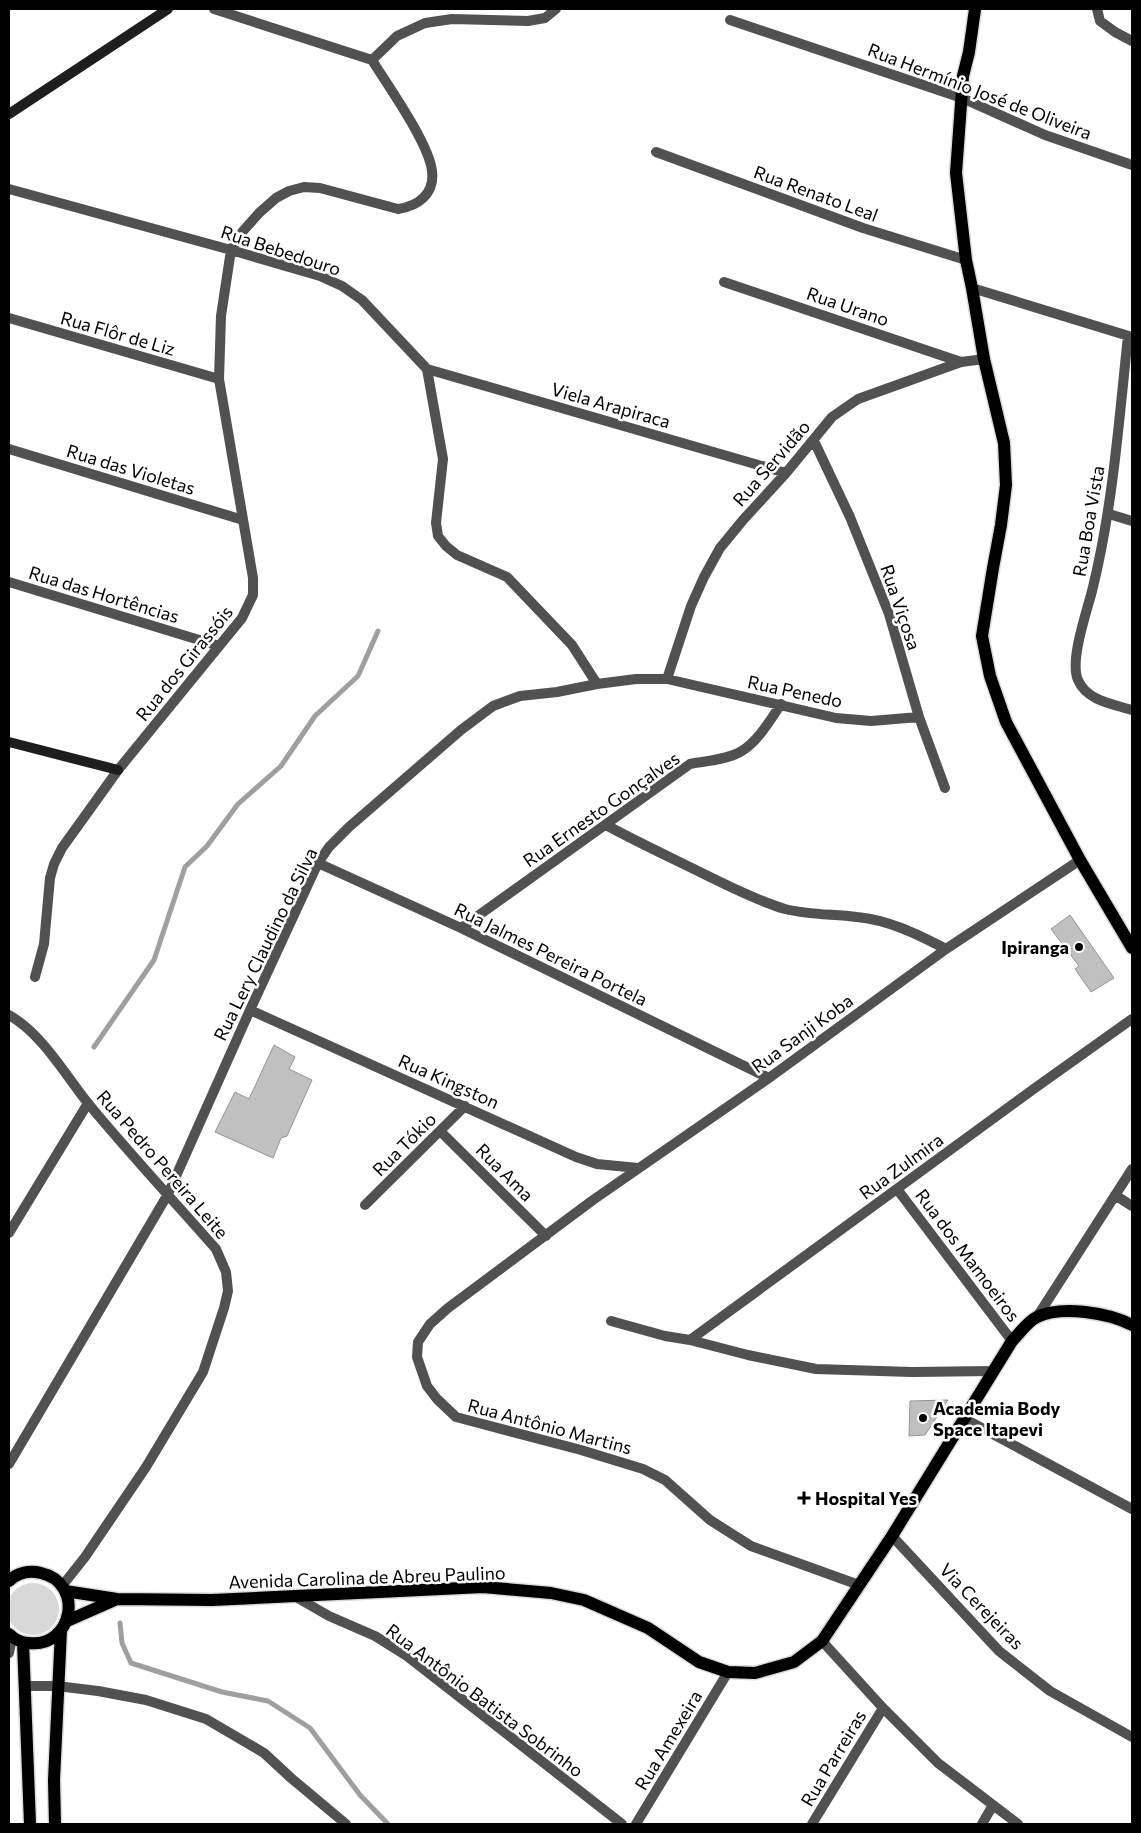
<svg xmlns="http://www.w3.org/2000/svg" width="1141" height="1833" font-family="Commissioner,sans-serif">
  <style>
    .green { fill: #d8d8d8 }
    .lines { fill: none; stroke-linecap: round; stroke-linejoin: round }
    .stream { stroke: #9f9f9f; stroke-width: 5 }
    .building { fill: #c0c0c0; stroke: #959595 }
    .primary-casing { stroke: #dbdbdb; stroke-width: 15 }
    .street { stroke: #515151; stroke-width: 10 }
    .secondary { stroke: #1e1e1e; stroke-width: 10 }
    .primary { stroke: #000; stroke-width: 12 }
    .poi-dot { fill: #000; stroke: #fff; stroke-width: 2 }
    .labels { text-anchor: middle; dominant-baseline: central; stroke-width: 5; stroke-linejoin: round; paint-order: stroke }
    .street-label { font-size: 18px; fill: #000; stroke: #fff }
    .poi-label { font-size: 18px; font-weight: bold; fill: #000; stroke: #fff; text-anchor: start }
  </style>
  <rect width="100%" height="100%" fill="#fff"/>
  <path class="green" d="M7 1609a26 26 0 1 1 52 0a26 26 0 1 1-52 0Z"/>
  <g class="lines">
    <path class="stream" d="M 94,1047 L 154,960 L 185,867 L 207,846 L 238,804 L 281,766 L 315,716 L 358,676 L 378,631
      M 120,1623 L 122,1643 L 131,1663 L 222,1692 L 268,1701 L 310,1728 L 360,1795 L 388,1824"/>
  </g>
  <path class="building" d="M 1070,915 L 1114,978 L 1091,992 L 1075,969 L 1079,966 L 1051,929 Z
    M 274,1045 L 295,1057 L 289,1069 L 312,1080 L 287,1136 L 281,1138 L 273,1158 L 215,1132 L 235,1092 L 249,1099 Z
    M 948,1400 L 925,1435 L 909,1436 L 910,1401 Z"/>
  <g class="lines">
    <defs>
      <path id="primary" d="M 975,9 L 969,52 L 963,76 L 956,173 L 966,260 L 972,288 L 984,359 L 1004,443 L 1006,485 L 1001,525 L 993,568 L 982,636 L 990,676 L 1006,722 L 1080,860 L 1132,948
        M 9,1581 C 17,1573 29,1570 41,1573 C 85,1583 73,1648 29,1643 C 22,1643 14,1639 9,1634
        M 65,1591 L 117,1599 L 212,1600 L 483,1587 L 551,1593 L 584,1600 L 648,1628 L 699,1662 L 728,1672 L 755,1673 L 794,1662 L 822,1641 L 892,1536 L 1012,1341 C 1019,1334 1028,1321 1037,1317 C 1062,1305 1109,1313 1132,1325
        M 67,1621 L 117,1599
        M 23,1642 L 30,1824
        M 55,1824 L 54,1780 L 61,1630"/>
    </defs>
    <use href="#primary" class="primary-casing"/>
    <path class="street" d="M 1097,9 L 1100,21 L 1115,32 L 1132,41
      M 730,20 L 962,98 L 1045,135 L 1132,165
      M 372,60 L 397,36 L 425,23 L 452,19 L 528,21 L 545,18 L 556,9
      M 656,152 L 863,228 L 966,260
      M 9,189 L 231,250 L 320,276 L 342,286 L 362,300 L 427,369 L 443,459 L 436,523 L 438,536 L 446,546 L 457,555 L 507,577 L 572,645 L 597,684
      M 724,282 L 961,362
      M 972,288 L 1132,337
      M 9,318 L 219,379
      M 1128,336 C 1119,420 1113,505 1093,587 C 1088,609 1069,660 1078,680 C 1087,701 1113,704 1132,710
      M 427,369 L 786,473
      M 814,441 L 850,517 L 889,614 L 919,717 L 945,788
      M 9,449 L 243,520
      M 1109,514 L 1132,521
      M 9,582 L 219,646
      M 667,679 L 691,606 L 704,577 L 720,548 L 743,520 L 786,473 L 832,417 L 858,399 L 961,362 L 984,359
      M 606,825 C 639,843 674,859 708,876 C 733,888 758,901 785,909 C 809,915 832,914 857,917 C 889,920 917,934 946,949
      M 318,863 L 461,928 L 769,1078
      M 461,928 L 690,764 C 706,761 725,760 740,752 C 757,743 771,719 781,704
      M 35,977 L 44,944 L 50,878 L 54,864 L 62,848 L 118,770 L 242,618 L 253,595 L 253,578 L 219,379 L 221,316 L 231,250 L 243,231 L 259,213 L 276,198 L 289,191 L 304,187 L 320,188 L 398,209 C 418,206 435,194 432,171 C 429,143 388,86 372,60 L 214,9
      M 250,1010 L 576,1157 L 597,1164 L 638,1168
      M 9,1015 C 42,1034 64,1073 87,1102 C 128,1152 173,1200 216,1249 L 226,1272 L 228,1291 L 224,1308 L 203,1372 L 146,1467 L 85,1557 L 62,1586
      M 440,1131 L 546,1236
      M 897,1189 L 1012,1341
      M 1115,1195 L 1132,1206
      M 365,1205 L 465,1106
      M 9,1233 L 88,1103
      M 1037,1317 L 1132,1169
      M 611,1321 L 665,1336 L 690,1340 L 748,1355 L 816,1369 L 912,1372 L 994,1371
      M 690,1340 L 1035,1088 L 1132,1019
      M 965,1419 L 1132,1509
      M 9,1464 L 168,1194 L 250,1010 L 318,863 L 329,847 L 349,827 L 461,730 L 493,706 L 520,696 L 557,692 L 597,684 L 636,679 L 667,679 L 836,718 L 871,721 L 919,717
      M 892,1536 L 999,1651 L 1050,1691 L 1132,1737
      M 859,1585 L 751,1546 L 710,1520 L 665,1480 L 643,1469 L 581,1450 L 456,1417 L 437,1399 L 427,1386 L 417,1357 L 418,1342 L 430,1324 L 448,1308 L 593,1200 L 769,1078 L 946,949 L 1080,860
      M 296,1597 L 329,1616 L 375,1636 L 407,1656 L 622,1824
      M 822,1641 L 883,1708 L 938,1763 L 1018,1824
      M 9,1653 L 12,1637
      M 24,1686 L 57,1686 L 98,1691 L 146,1700 L 206,1719 L 264,1753 L 291,1778 L 346,1824
      M 636,1824 L 728,1672
      M 812,1824 L 883,1708
      M 982,1824 L 993,1805"/>
    <path class="secondary" d="M 9,114 L 168,9
      M 9,742 L 118,770"/>
    <use href="#primary" class="primary"/>
  </g>
  <g class="poi-dot">
    <circle cx="1079" cy="947" r="5"/>
    <circle cx="923" cy="1418" r="5"/>
    <path d="M801.5 1490.5h5v5h5v5h-5v5h-5v-5h-5v-5h5z"/>
  </g>
  <g class="labels">
    <g class="street-label">
      <text transform="translate(980 91) rotate(21)">Rua Hermínio José de Oliveira</text>
      <text transform="translate(816 193) rotate(20)">Rua Renato Leal</text>
      <text transform="translate(281 250) rotate(18)">Rua Bebedouro</text>
      <text transform="translate(848 306) rotate(19)">Rua Urano</text>
      <text transform="translate(118 333) rotate(16)">Rua Flôr de Liz</text>
      <text transform="translate(611 405) rotate(16)">Viela Arapiraca</text>
      <text transform="translate(771 463) rotate(-49)">Rua Servidão</text>
      <text transform="translate(131 469) rotate(17)">Rua das Violetas</text>
      <text transform="translate(1088 521) rotate(-80)">Rua Boa Vista</text>
      <text transform="translate(104 594) rotate(17)">Rua das Hortências</text>
      <text transform="translate(901 607) rotate(71)">Rua Viçosa</text>
      <text transform="translate(184 663) rotate(-51)">Rua dos Girassóis</text>
      <text transform="translate(795 691) rotate(12)">Rua Penedo</text>
      <text transform="translate(601 809) rotate(-35)">Rua Ernesto Gonçalves</text>
      <text transform="translate(265 944) rotate(-64)">Rua Lery Claudino da Silva</text>
      <text transform="translate(551 954) rotate(26)">Rua Jalmes Pereira Portela</text>
      <text transform="translate(802 1033) rotate(-36)">Rua Sanji Koba</text>
      <text transform="translate(449 1081) rotate(24)">Rua Kingston</text>
      <text transform="translate(404 1144) rotate(-45)">Rua Tókio</text>
      <text transform="translate(163 1164) rotate(49)">Rua Pedro Pereira Leite</text>
      <text transform="translate(901 1166) rotate(-36)">Rua Zulmira</text>
      <text transform="translate(505 1172) rotate(45)">Rua Ama</text>
      <text transform="translate(968 1255) rotate(53)">Rua dos Mamoeiros</text>
      <text transform="translate(550 1426) rotate(15)">Rua Antônio Martins</text>
      <text transform="translate(367 1577) rotate(-2)">Avenida Carolina de Abreu Paulino</text>
      <text transform="translate(982 1606) rotate(46)">Via Cerejeiras</text>
      <text transform="translate(485 1700) rotate(37)">Rua Antônio Batista Sobrinho</text>
      <text transform="translate(668 1740) rotate(-59)">Rua Amexeira</text>
      <text transform="translate(833 1758) rotate(-59)">Rua Parreiras</text>
    </g>
    <g class="poi-label">
      <text x="1069" y="947" text-anchor="end">Ipiranga</text>
      <text x="933" y="1408">Academia Body<tspan x="933" dy="21">Space Itapevi</tspan></text>
      <text x="815" y="1498">Hospital Yes</text>
    </g>
  </g>
  <rect width="1141" height="1833" fill="none" stroke="#000000" stroke-width="20"/>
</svg>
